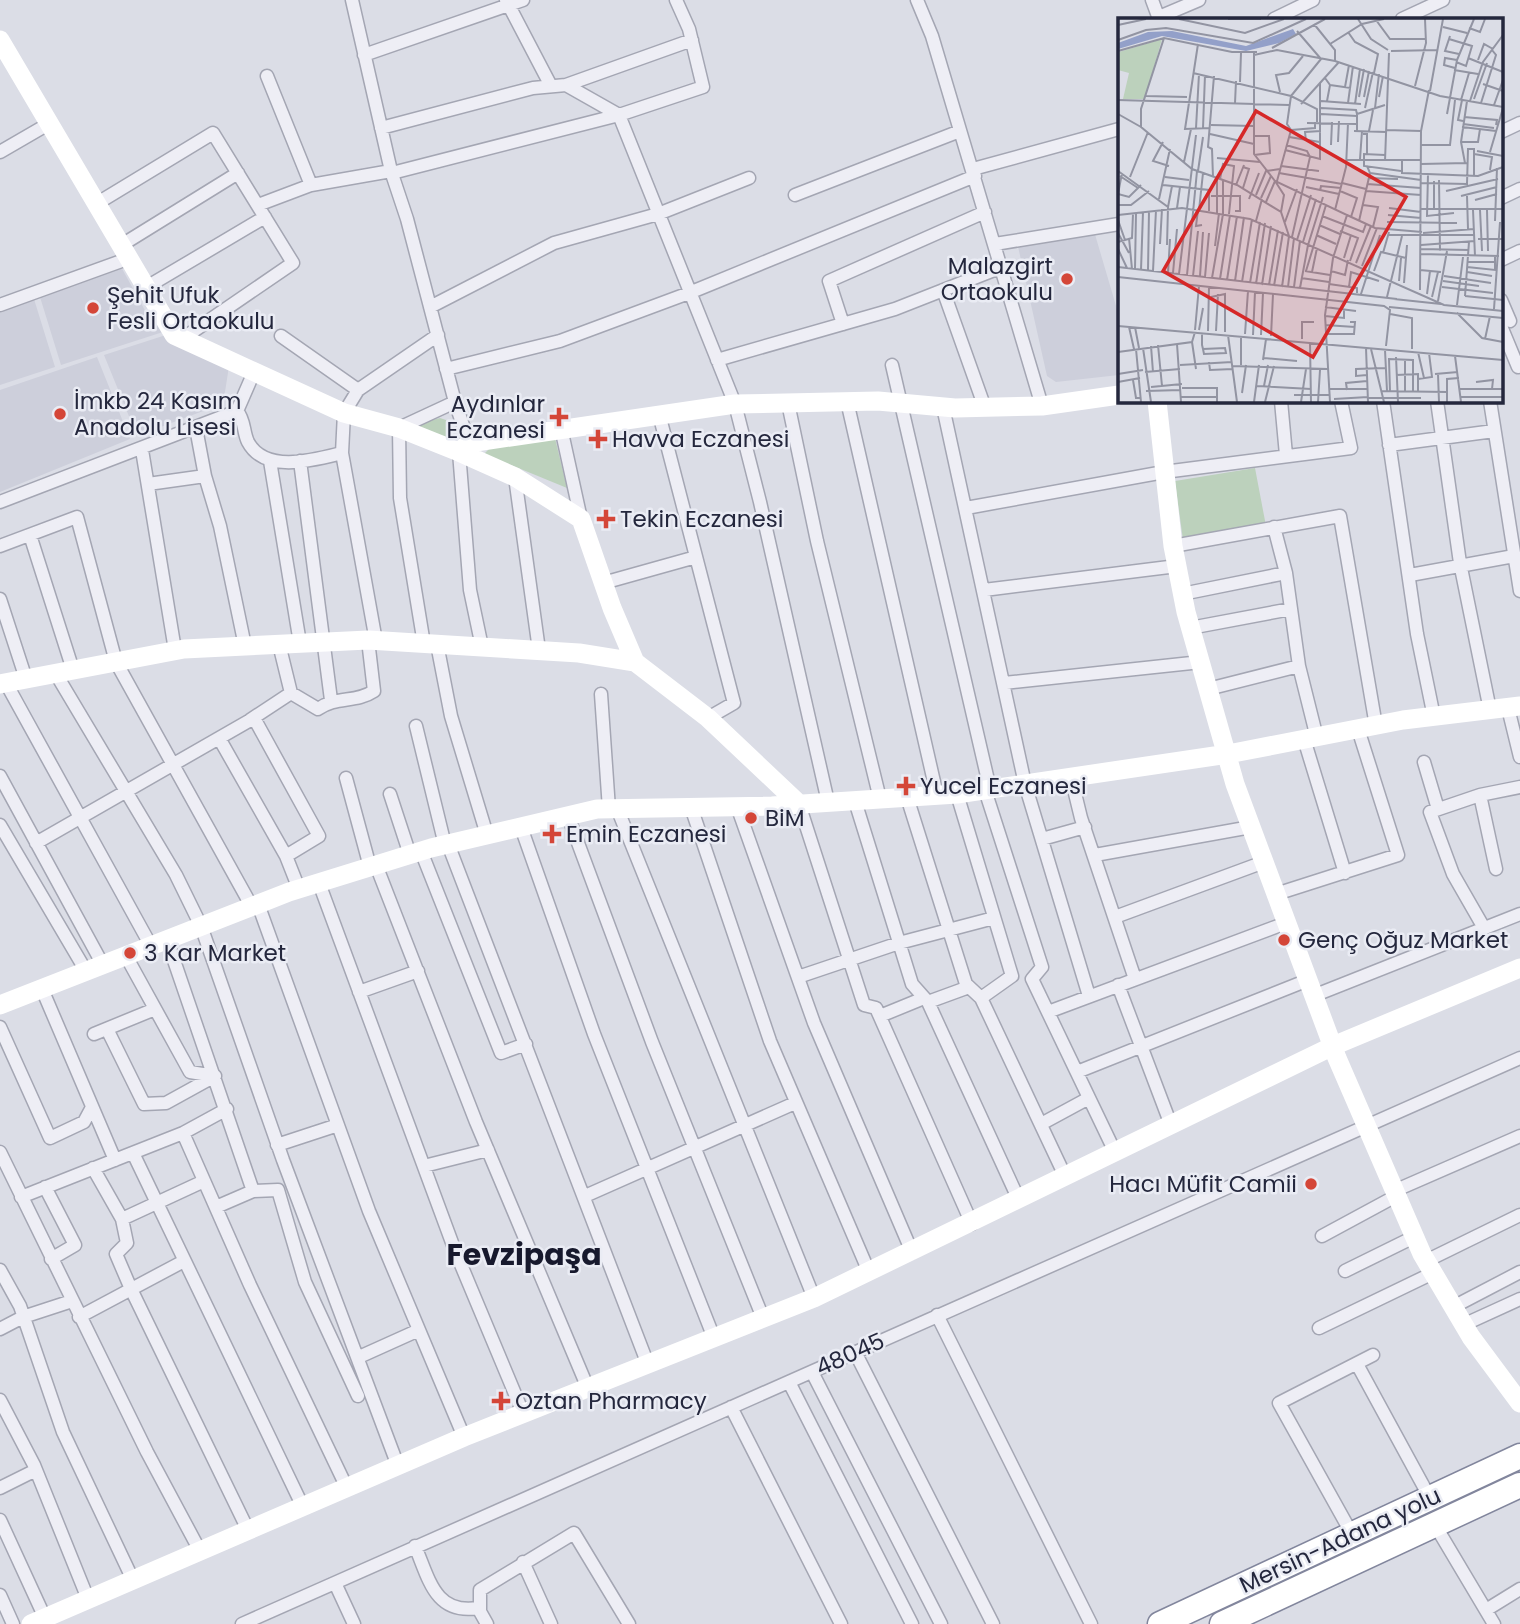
<svg xmlns="http://www.w3.org/2000/svg" width="1520" height="1624" viewBox="0 0 1520 1624" font-family="Poppins,sans-serif">
<style>
.built{fill:#cdcfdb}
.green{fill:#bcd1bc}
.lines{fill:none;stroke-linecap:round;stroke-linejoin:round}
.street-casing{stroke:#a4a6b3;stroke-width:15}
.highway-casing{stroke:#82869d;stroke-width:27}
.street{stroke:#eeeef5;stroke-width:12}
.secondary{stroke:#fff;stroke-width:19}
.highway{stroke:#fff;stroke-width:24}
.poi-dot{fill:#d44638;stroke:#eaecf4;stroke-width:2.5}
.labels{text-anchor:middle;stroke-width:5;stroke-linejoin:round;paint-order:stroke}
.poi-label{font-size:23px;fill:#24273d;stroke:#eaecf4;text-anchor:start}
.street-label{font-size:23px;fill:#24273d;stroke:#eaecf4}
.district-label{font-size:30px;font-weight:bold;fill:#17192d;stroke:#eaecf4}
.inset-road{fill:none;stroke:#9294a2;stroke-width:2}
.view{fill:#d62828;fill-opacity:0.15;stroke:#d62828;stroke-width:3.5}
.inset-edge{fill:none;stroke:#24273d;stroke-width:3.5}
</style>
<rect width="100%" height="100%" fill="#dbdde6"/>
<path class="built" d="M1094,231l25,85v59l-63,7 -9,-6 -30,-134z
M120,265l28,51 18,15 -105,34 -21,-68z
M34,299l21,68 -55,18v-73z
M169,334l60,32 -4,26 -6,13 -82,31 -33,-81z
M97,357l33,82 -130,53v-102z"/>
<path class="green" d="M440,418l9,3 4,9 -7,11 -32,-16z
M554,434l13,54 -83,-34 5,-5z
M1255,468l11,58 -83,14 -8,-59z"/>
<g class="lines">
<defs>
<path id="street" d="M352,0l39,171 16,48 48,183 14,41
M506,0l45,86
M917,0l15,36 110,370
M1152,0l7,19
M1159,17l40,-17
M1274,19l39,-19
M1402,19l41,-19
M364,55l159,-55
M267,76l44,109
M566,85l126,-45
M381,128l152,-40 33,-3 53,30 116,289 25,98 68,300
M1501,132l19,-9
M0,152l50,-29
M973,169l146,-40
M392,173l227,-58 84,-28 -14,-58 -13,-29
M795,195l165,-64
M1501,198l19,-9
M96,204l117,-71 80,130 -111,76
M258,205l53,-20 80,-14
M995,244l124,-20
M120,246l118,-73
M1501,260l19,-9
M145,288l120,-71
M943,290l42,118
M1501,300l9,21
M0,305l127,-46
M430,307l124,-64 104,-29 91,-36
M843,324l-14,-43 156,-69
M1501,326l17,41
M281,336l77,54
M717,360l178,-51 107,-42
M892,365l98,424
M446,369l114,-28 129,-48 286,-117
M847,401l90,394
M1281,401l5,54
M1383,401l34,233 17,83
M1437,401l23,162 30,147
M1490,401l30,190
M788,403l29,138 63,258
M943,407l82,377 64,212
M237,411c8,9 6,21 11,31 17,32 66,18 94,11
M659,414l75,289 -26,15
M196,428l9,48
M561,428l20,91
M1389,445l105,-14
M142,450l33,200
M459,452l11,138 12,57
M270,461l30,182
M300,461l31,239
M515,477l24,173
M148,484l57,-8 15,50 25,120
M0,502l237,-91 17,-39
M966,508l198,-36 187,-24 -10,-47
M1274,527l12,46 13,93 18,72
M30,535l43,135
M0,546l77,-29 39,145 136,245
M1173,546l167,-30 36,210
M1410,575l104,-19
M603,583l93,-26
M984,590l193,-24
M1182,594l104,-21
M0,599l26,80
M1190,628l101,-19
M376,641l-34,-188 2,-40 14,-23 80,-55
M424,644l-24,-146 -1,-70 56,-26
M437,644l14,72 36,119
M56,674l120,201 25,51 82,234 115,306
M6,683l145,263
M1004,683l197,-21
M1208,689l91,-23
M291,693l27,16c18,-13 38,-6 56,-18l-6,-51
M601,694l8,115
M1508,708l12,49
M250,720l41,-27 -12,-49
M416,726l29,119
M219,738l67,118 13,33
M1304,739l41,134
M1424,762l14,47
M0,776l103,189
M1071,777l10,41 54,161
M346,778l24,89
M985,790l57,177 -10,12 83,173
M390,794l20,61
M957,794l55,182 -31,22
M1480,795l16,74
M907,797l59,187 15,14 84,178
M855,801l57,183 16,18 90,196
M799,804l65,201 12,3 96,216
M737,806l77,217 98,229
M691,807l79,234 99,231
M617,808l197,490
M568,816l84,226 111,276
M0,825l86,146
M521,827l73,207 120,304
M1042,839l43,-12
M36,843l218,-125 65,118 -33,20
M448,844l199,518
M421,851l80,202 25,-9
M1095,855l156,-28
M376,865l100,257 111,264
M319,883l135,365 69,165
M1276,894l122,-39 -40,-126
M258,904l111,307 95,226
M1115,917l149,-55
M1484,928l-31,-54 -23,-62 50,-17 40,-8
M167,940l86,251
M126,956l64,116 25,4
M798,977l101,-34 95,-25
M1118,985l53,140
M42,989l73,171
M359,992l59,-21
M1313,996l207,-82
M928,1002l41,-15
M1048,1012l238,-89
M880,1016l44,-18
M0,1027l50,111 34,-16 7,-13
M107,1029l37,75 22,-1 49,-27
M94,1034l61,-25
M1077,1072l231,-92
M1041,1124l48,-26
M183,1133l67,152 97,203
M277,1145l61,-20
M0,1152l147,300 53,99
M133,1153l170,354
M424,1166l64,-16
M93,1168l29,51 5,24 -11,11 15,35 117,241
M45,1187l30,58 -24,14
M1394,1191l126,-55
M585,1196l210,-93
M21,1197l162,-64 44,-24
M216,1207l37,-16 25,-1 27,92 53,114
M122,1219l82,-38
M1322,1236l74,-40
M1426,1261l94,-46
M0,1270l20,36 43,126 70,148
M1345,1271l69,-34
M1453,1307l67,-35
M937,1315l154,309
M79,1317l105,-56
M1463,1325l57,-26
M1319,1328l114,-55
M0,1329l23,-12 49,-16
M855,1352l138,272
M359,1357l60,-27
M1357,1364l73,134
M812,1372l129,252
M789,1382l123,242
M0,1400l34,65 54,134
M731,1407l110,217
M0,1488l36,-18
M0,1520l45,98
M1435,1525l59,99
M1352,1534l-73,-131 94,-48
M415,1546c14,33 20,69 63,62l9,16
M523,1562l28,62
M335,1583l19,41
M0,1595l13,29
M1486,1610l34,-21
M480,1611v-21l94,-57 55,91
M242,1624l1278,-566"/>
<path id="highway" d="M1160,1624l360,-168
M1222,1624l298,-139"/>
</defs>
<use href="#street" class="street-casing"/>
<use href="#highway" class="highway-casing"/>
<use href="#street" class="street"/>
<path class="secondary" d="M0,40l174,295 170,78 55,15 60,24 56,25 66,42 31,89 23,54
M1157,401l16,145 13,66 49,172 102,274 85,196 49,83 49,66
M459,452l10,-9 266,-39 143,-3 77,7 87,-2 77,-11
M0,684l184,-35 184,-9 211,13 56,9 73,56 91,86
M0,1005l289,-113 142,-44 166,-39 175,-3 185,-12 271,-40 175,-34 117,-14
M31,1624l433,-187 350,-139 519,-252 187,-78"/>
<use href="#highway" class="highway"/>
</g>
<g class="poi-dot">
<circle cx="1067" cy="279" r="7"/>
<circle cx="93" cy="308" r="7"/>
<circle cx="60" cy="414" r="7"/>
<path d="M555.5 406.5h7v7h7v7h-7v7h-7v-7h-7v-7h7z"/>
<path d="M594.5 428.5h7v7h7v7h-7v7h-7v-7h-7v-7h7z"/>
<path d="M602.5 508.5h7v7h7v7h-7v7h-7v-7h-7v-7h7z"/>
<path d="M902.5 775.5h7v7h7v7h-7v7h-7v-7h-7v-7h7z"/>
<circle cx="751" cy="818" r="7"/>
<path d="M548.5 823.5h7v7h7v7h-7v7h-7v-7h-7v-7h7z"/>
<circle cx="1284" cy="940" r="7"/>
<circle cx="130" cy="953" r="7"/>
<circle cx="1311" cy="1184" r="7"/>
<path d="M497.5 1390.5h7v7h7v7h-7v7h-7v-7h-7v-7h7z"/>
</g>
<g class="labels">
<g class="poi-label">
<text x="1053" y="274" text-anchor="end">Malazgirt<tspan x="1053" dy="26">Ortaokulu</tspan></text>
<text x="107" y="303">Şehit Ufuk<tspan x="107" dy="26">Fesli Ortaokulu</tspan></text>
<text x="74" y="409">İmkb 24 Kasım<tspan x="74" dy="26">Anadolu Lisesi</tspan></text>
<text x="545" y="412" text-anchor="end">Aydınlar<tspan x="545" dy="26">Eczanesi</tspan></text>
<text x="612" y="447">Havva Eczanesi</text>
<text x="620" y="527">Tekin Eczanesi</text>
<text x="920" y="794">Yucel Eczanesi</text>
<text x="765" y="826">BiM</text>
<text x="566" y="842">Emin Eczanesi</text>
<text x="1298" y="948">Genç Oğuz Market</text>
<text x="144" y="961">3 Kar Market</text>
<text x="1297" y="1192" text-anchor="end">Hacı Müfit Camii</text>
<text x="515" y="1409">Oztan Pharmacy</text>
</g>
<g class="street-label">
<text transform="translate(850 1354) rotate(-24)" y="8">48045</text>
<text transform="translate(1340 1540) rotate(-25)" y="8">Mersin-Adana yolu</text>
</g>
<g class="district-label">
<text x="524" y="1265">Fevzipaşa</text>
</g>
</g>
<g transform="translate(1118 18)">
<rect width="385" height="385" fill="#dbdde6"/>
<path d="M44,21l-17,60h-22l6,-26 -11,-3 1,-18z" fill="#bcd1bc"/>
<path d="M175,11l3,5 -17,9 -33,8 -84,-15 -44,13v-6l30,-11 24,-1 74,15z" fill="#93a0c9"/>
<path class="inset-road" d="M61,1l66,14 39,-14M110,1h33M240,1l13,20 17,11M258,2l14,19h36M196,6l21,26v11M0,7l28,-6M325,9l24,6M351,10l11,4 5,-13M179,13l24,28M230,14l7,10 23,12 -4,19M332,18l-5,15 14,3M46,20l-23,71v18l51,42 45,16 44,27 8,24 -7,51M331,21l23,7 -6,20 -10,-4M0,22l28,-10 20,-2 87,15 53,-24M80,26l-13,85 25,-1M212,26l32,-20 22,-5M154,30l53,-29M0,33l46,-13 68,14h25M273,33l47,-1M136,34v102l21,27 72,34 -14,43 -8,57 5,87M136,37l23,-5 58,11 105,35 63,11M350,40l35,14M360,42l6,-16 9,5M337,50l-11,-3 1,-7 12,2M336,52l24,4M75,55l98,23 26,13v13M207,60l5,7 -3,16M122,64l1,-29M365,66l20,7M212,67l21,3M297,68l11,-43 -1,-24M227,69l4,-22M312,73l13,-72M162,74l-4,-17 13,-2 14,-17M28,78l41,1M241,79l5,-28M246,79l5,-26M261,79l4,-21M356,81l13,-36M0,82l171,5M343,82l8,-27M344,82l-4,20 5,1M203,83l40,3M352,83l13,-39 20,-27M117,85l1,-22M230,85l5,-37M363,85l15,-48 -4,-5M183,86l38,-42M237,86l5,-35M376,87l9,-25M203,90l35,2 1,4M247,90l8,-36M257,90l4,-34M0,96l23,13M203,96l36,2M329,96l10,-54 17,-41M346,99l33,3 -1,5M189,105l50,1M345,106l31,4M93,107l43,1M344,109l34,4M78,110l3,-54M85,110l2,-53M173,112l24,-2v-6M268,112l35,1M236,113l32,1M239,113v-17l28,-9M251,113l4,-21M92,116l44,10M245,116h4v20M136,118h15l1,17 -16,2M171,119l31,5v-59M188,123l-1,-9 16,-1M45,124l-10,19 16,5M220,124l1,-21M343,124h17l2,-13M168,127l21,6 3,6 -18,80M213,127l1,-23M303,127h29l5,-45M167,132l35,9v-17M359,133l26,5M372,134l13,-44M356,136l18,3 -2,13M267,137l-21,-1v12l37,5M99,140l43,4M242,141l2,-28M229,142h74M284,142v13l76,3 25,-9M267,143l4,-108M66,144l7,-33M347,145l-4,-21 6,-41M303,146l46,-1M163,148l38,5M125,149l6,2 -6,19M0,153l50,36 -1,38M80,153l5,-34M4,155l-4,21 11,3 12,-12M161,155l63,11M252,155l51,7M310,156l-1,42 27,-3M2,158l18,12M12,159l18,-45M47,159l24,3M95,159l-1,-28 -4,-2 6,-71M251,160l29,1M102,161l3,-15 11,2 -5,48M321,162l1,71M157,163l9,14 -3,17M159,163l14,-51 -4,-6 4,-28 30,-37M316,163v29M224,165l24,6M303,165l46,1 1,-35h6v27M249,166l54,4M45,167l46,5v21M118,167l8,-20M188,169l33,7M202,173l1,-5 20,2M222,173l17,7 -6,19M248,173l55,4M328,173l52,-12M138,177l10,-24 14,-2M93,178h29v15h-5M343,178l36,-9M349,178l1,33M143,180l10,-22M41,181l11,-50M131,181l10,-26M357,182l22,-6M148,184l9,-21M0,187h13l18,-14M245,187l15,2 -5,20M50,189l4,-21M59,190l3,-21M271,190l32,4M303,191h82M80,192l-2,16 6,-1M81,192l4,-37M217,192l11,-43 2,-44M355,192l2,46M362,192l2,41M369,192l1,41M99,195v-35M0,197l64,-7 68,11 194,86 59,6M229,197l28,13 47,4M270,197l33,3M204,198l41,16 3,-8M0,202l7,20M138,203l6,-22M241,203l11,-48 -3,-7M377,203l2,-53M167,204l12,-33M269,204l70,1M201,207l21,9M222,213l18,7 -8,23M0,215l11,20M305,215l51,-4M198,217l20,9M271,217h85M11,220l3,31M360,221h25M179,222l14,-45M0,224l14,-4 1,-24M185,224l13,-43M42,226l2,-35M190,227l15,-48M303,227l54,-4M97,228l4,-33M0,231l9,19M303,231l48,1M265,235l6,-21M303,236l78,2M226,240l7,-23M349,244h28M238,245l15,-37M244,248l15,-38M0,249l279,32M349,249l28,3v-14M17,251l1,-56M23,252l2,-58M30,252l1,-59M302,252l21,2M35,253l3,-61M187,253l25,4M188,253l20,-66M213,253l14,4 3,-15M256,253l7,-19 25,6M194,254l5,-24M349,254l25,4M50,255l2,-34M55,255l4,-44M61,256l17,-139M69,257l10,-104M75,258l5,-45M82,258l3,-44M326,258l47,7M0,259l266,29 6,4 -4,36M87,259l4,-44M94,260l11,-64v-34M183,260l28,4M102,261l10,-64M109,262l10,-64M117,263l9,-64M281,263l2,-23M325,263l36,5M124,264l10,-63M132,265l10,-61M286,265l3,-38M138,266l9,-61M211,266l28,4v5M144,267l9,-59M151,267l9,-55M156,268l9,-54M170,269l6,-49M176,269l6,-46M231,269l2,-15 28,9M324,269l51,6M182,270l8,-43M302,272l1,-159 8,-41M243,276l19,-59M309,276l3,-23M347,278l4,-54M347,278l38,4M93,279l14,-3v38M269,279l15,-61M314,279l6,-25M276,281l47,5M320,283l9,-50M339,287l6,-48M207,289l31,4M271,289l114,11M376,291l6,-87M339,295l25,25 21,4M272,296l22,4v31M207,298l19,2v-8M207,307l30,2M0,308l385,34M11,309l5,22M17,309l4,21M77,312l4,-44M81,312l4,-22M90,313l1,-44M98,313l2,-37M84,315v12l1,4 1,5 22,-1 -1,-5 -22,1M127,316l3,-43M207,316h29l1,-12h-5M110,317l9,67M135,317l2,-43M143,317l2,-42M153,318l2,-42M184,321v-17h12M367,321l5,-23M74,324l4,27M192,325l1,59M59,326l4,58M40,327l4,41M33,328l2,26M25,330l8,54M248,330l2,54M18,331l5,53M253,331l13,53M267,332l2,41M0,334l74,-10 3,-10M300,334l6,26M337,338l6,46M278,339l2,45M146,340l33,3M287,341v32M145,342l3,-21M91,344l1,8 23,-1M62,347l52,-3M123,347v-28M114,348l96,3M27,354l35,-3M0,356l25,-4M317,356l23,-2M320,356l1,28M249,357l-11,1v-7l29,-1M278,357l22,-1v17M300,361l14,-2 -3,-24M15,362l3,18h4M0,364l22,-4M358,364l17,-2 -1,9M139,368l54,3M146,368l4,-21M33,369l31,-3M64,370h35v14M211,371h39M342,371h43M229,372l-1,-7 21,-2M28,373l35,-1M263,373l66,1M272,373l-1,-32 24,1v31M124,375l4,-28M176,377h35M63,379h36M343,379h41M250,380h53M216,381l34,-2M136,384l5,-37M147,384l9,-36M183,384l5,-33M200,384l2,-32M329,384v-23l12,-1"/>
<path class="view" d="M138,93l150,86 -93,160 -150,-86z"/>
<rect width="385" height="385" class="inset-edge"/>
</g>
</svg>
